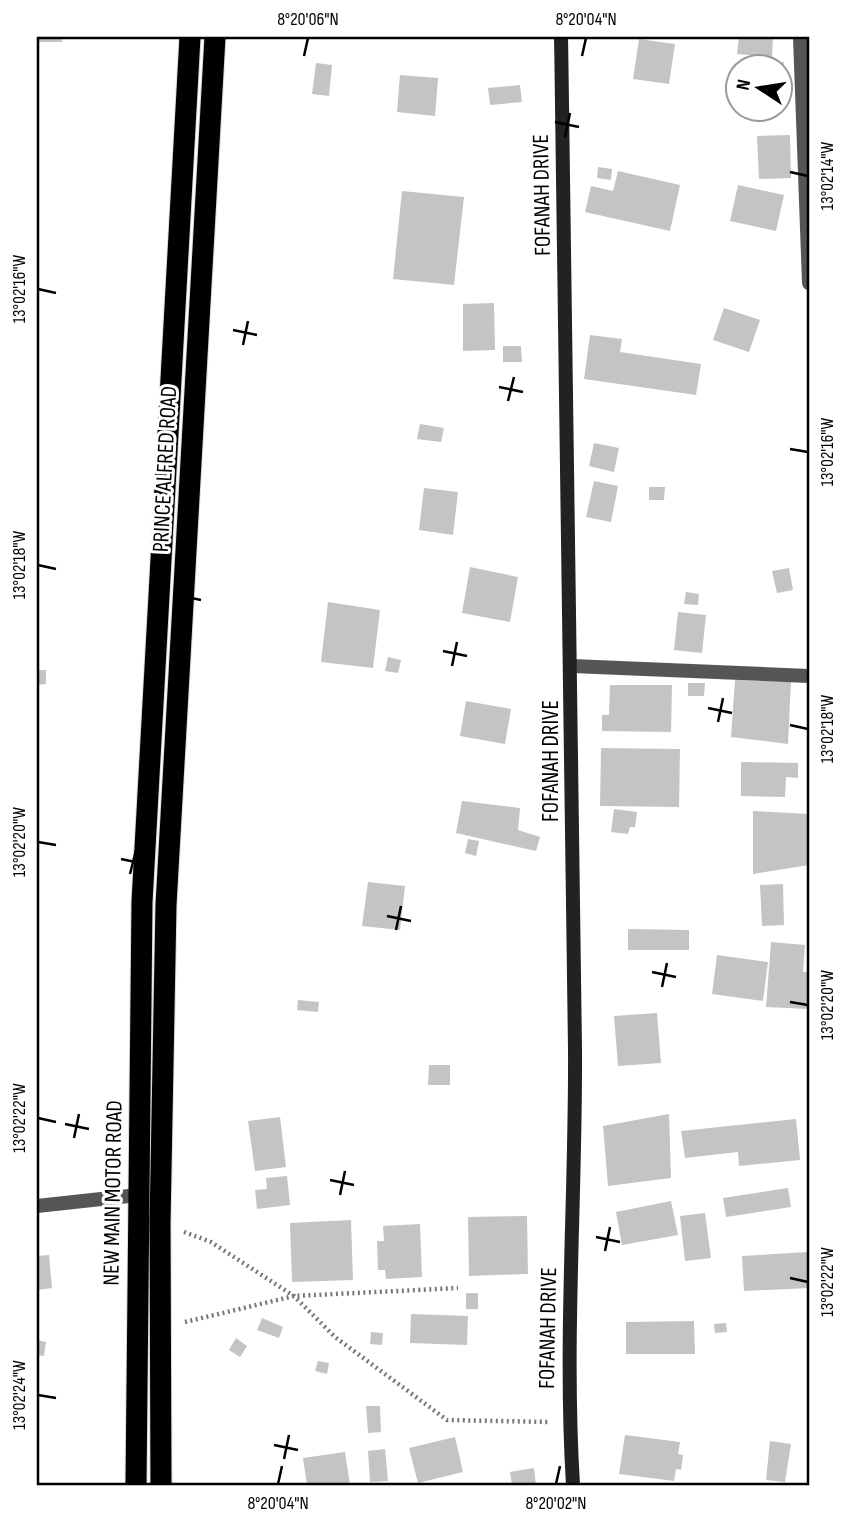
<svg xmlns="http://www.w3.org/2000/svg" width="846" height="1522" viewBox="0 0 846 1522" font-family="'Sofia Sans Condensed',sans-serif">
<style>
.building{fill:#c4c4c4}
.lines{fill:none;stroke-linecap:round;stroke-linejoin:round}
.highway-casing{stroke:#dbdbdb;stroke-width:23}
.path{stroke:#777;stroke-width:4.5;stroke-dasharray:2 3.5;stroke-linecap:butt}
.street{stroke:#555;stroke-width:14}
.secondary{stroke:#222;stroke-width:14}
.highway{stroke:#000;stroke-width:21}
.ticks{fill:none;stroke:#000;stroke-width:2.5}
.labels{text-anchor:middle;stroke-width:6;stroke-linejoin:round;paint-order:stroke}
.street-label{font-size:23px;fill:#000;stroke:#fff}
.neatline{fill:none;stroke:#000;stroke-width:2.5}
.ticks-label{font-size:18px;text-anchor:middle;fill:#000}
</style>
<rect width="100%" height="100%" fill="#fff"/>
<path class="building" d="M37,37h25v5h-25z
M739,37h34l-1,20 -35,-3z
M639,39l36,5 -6,40 -36,-5z
M764,62h20l-1,14h-3v-10h-16z
M316,63l16,2 -3,31 -17,-2z
M400,75l38,3 -3,38 -38,-4z
M520,85l2,17 -32,3 -2,-17z
M790,135l1,43 -32,1 -2,-43z
M598,167l14,2 -1,11 -14,-2z
M618,171l62,14 -10,46 -85,-19 6,-26 22,5z
M738,185l46,10 -8,36 -46,-10z
M402,191l62,6 -10,88 -61,-6z
M494,303l1,47 -32,1v-47z
M724,308l36,12 -11,32 -36,-12z
M590,335l32,4 -2,13 81,12 -5,31 -112,-16z
M503,346h18l1,16h-19z
M420,424l24,4 -3,14 -24,-3z
M594,443l25,5 -5,24 -25,-6z
M594,481l24,5 -7,36 -25,-5z
M649,487h16l-1,13h-15z
M424,488l34,4 -5,43 -34,-5z
M470,567l48,10 -8,45 -48,-9z
M789,568l4,22 -16,3 -5,-22z
M686,592l13,2 -1,11 -14,-1z
M328,602l52,8 -7,58 -52,-6z
M678,612l28,3 -4,38 -28,-3z
M388,657l13,3 -3,13 -13,-2z
M37,670h9v14l-9,1z
M735,680l56,2 -3,62 -57,-7z
M688,683h17l-1,13h-16z
M610,685h62l-1,47 -69,-1v-16h7z
M466,701l45,8 -6,35 -45,-8z
M601,748l79,1 -1,58 -79,-1z
M741,762l57,1v15l-12,-1 -1,20 -44,-1z
M462,801l58,7 -2,22 22,7 -4,14 -80,-18z
M614,809l23,3 -2,15h-5l-2,7 -17,-2z
M753,811l56,3v51l-56,9z
M468,839l11,2 -3,15 -11,-3z
M368,882l37,4 -5,44 -38,-4z
M783,884l1,41 -22,1 -2,-41z
M628,929l61,1v20h-61z
M771,942l34,3 -2,27h6l-1,37 -42,-2z
M717,955l51,7 -5,39 -51,-7z
M298,1000l21,2 -1,10 -21,-2z
M657,1013l4,50 -43,3 -4,-50z
M429,1065h21v20h-22z
M669,1114l2,64 -63,8 -5,-60z
M280,1117l6,50 -31,4 -7,-50z
M796,1119l4,41 -61,6 -1,-14 -53,6 -4,-27z
M287,1176l3,29 -33,4 -2,-19 12,-1 -1,-11z
M788,1188l3,19 -65,10 -3,-19z
M671,1201l7,34 -56,10 -6,-33z
M705,1213l6,45 -26,3 -5,-45z
M527,1216l1,58 -59,2 -1,-59z
M351,1220l2,60 -61,2 -2,-59z
M420,1224l2,53 -36,2 -1,-9h-7l-1,-29h7l-1,-15z
M808,1252l1,36 -65,3 -2,-35z
M49,1255l3,33 -15,2v-34z
M466,1293h12v16h-12z
M411,1314l57,2 -1,29 -57,-2z
M262,1318l21,9 -4,11 -22,-8z
M694,1321l1,33h-69v-32z
M726,1323l1,9 -12,1 -1,-9z
M371,1332l12,1 -1,12 -12,-1z
M236,1338l11,8 -7,11 -11,-7z
M37,1340l9,2 -2,14 -7,-1z
M318,1361l11,2 -2,11 -12,-3z
M366,1406h14l1,26 -13,1z
M625,1435l55,7 -2,12 5,1 -2,15 -5,-1 -2,12 -55,-7z
M455,1437l8,35 -45,11 -9,-35z
M770,1441l21,3 -6,38 -19,-2z
M385,1449l3,32 -18,1 -2,-31z
M345,1452l5,33h-43l-4,-27z
M534,1468l2,17h-24l-2,-13z"/>
<g class="lines">
<defs>
<path id="highway" d="M136,1485l6,-583 48,-865
M161,1485l-1,-262 6,-318 49,-868"/>
</defs>
<use href="#highway" class="highway-casing"/>
<path class="path" d="M184,1232l27,10 83,54 41,41 112,83 103,2
M185,1322l109,-26 164,-8"/>
<path class="street" d="M800,37l9,246
M572,666l237,10
M37,1206l101,-11"/>
<path class="secondary" d="M561,37c6,337 11,674 14,1012 1,145 -11,291 -2,436"/>
<use href="#highway" class="highway"/>
</g>
<path class="ticks" d="M304,56l4,-18M582,56l4,-18M555,122l24,5M565,137l5,-24M790,172l18,4M38,289l18,4M233,330l24,5M243,345l5,-24M499,387l24,5M508,401l6,-24M790,449l18,3M38,565l18,4M177,595l24,5M187,609l5,-24M443,651l24,5M452,666l5,-24M708,708l24,5M718,722l5,-24M790,725l18,4M38,842l18,3M121,859l24,5M130,874l6,-24M387,916l24,5M396,930l5,-24M652,972l24,5M662,987l5,-24M790,1002l18,3M38,1118l18,4M65,1124l24,5M74,1138l5,-24M330,1180l24,5M340,1195l5,-24M596,1237l24,5M605,1251l5,-24M790,1278l18,4M38,1395l18,3M274,1445l24,5M284,1459l5,-24M278,1484l4,-18M556,1484l4,-18"/>
<g class="labels">
<g class="street-label">
<text transform="translate(541 195) rotate(-91)" y="8">FOFANAH DRIVE</text>
<text transform="translate(164 469) rotate(-87)" y="8">PRINCE ALFRED ROAD</text>
<text transform="translate(550 761) rotate(-90)" y="8">FOFANAH DRIVE</text>
<text transform="translate(112 1193) rotate(-89)" y="8">NEW MAIN MOTOR ROAD</text>
<text transform="translate(547 1328) rotate(-89)" y="8">FOFANAH DRIVE</text>
</g>
</g>
<rect width="846" height="1522" fill="none" stroke="#ffffff" stroke-width="77"/>
<g transform="translate(759 88) rotate(282)"><circle r="33" fill="#ffffff" stroke="#999999" stroke-width="2"/>
<path d="M0-5L12 26L0 18L-12 26Z" fill="#000000"/>
<text y="-10" font-size="19" font-weight="bold" text-anchor="middle" fill="#000000">N</text>
</g>
<rect x="38" y="38" width="770" height="1446" class="neatline"/>
<g class="ticks-label">
<text x="308" y="25">8°20'06"N</text>
<text x="586" y="25">8°20'04"N</text>
<text transform="translate(827 176) rotate(-90)" y="6">13°02'14"W</text>
<text transform="translate(19 289) rotate(-90)" y="6">13°02'16"W</text>
<text transform="translate(827 452) rotate(-90)" y="6">13°02'16"W</text>
<text transform="translate(19 565) rotate(-90)" y="6">13°02'18"W</text>
<text transform="translate(827 729) rotate(-90)" y="6">13°02'18"W</text>
<text transform="translate(19 842) rotate(-90)" y="6">13°02'20"W</text>
<text transform="translate(827 1005) rotate(-90)" y="6">13°02'20"W</text>
<text transform="translate(19 1118) rotate(-90)" y="6">13°02'22"W</text>
<text transform="translate(827 1282) rotate(-90)" y="6">13°02'22"W</text>
<text transform="translate(19 1395) rotate(-90)" y="6">13°02'24"W</text>
<text x="278" y="1509">8°20'04"N</text>
<text x="556" y="1509">8°20'02"N</text>
</g>
</svg>
